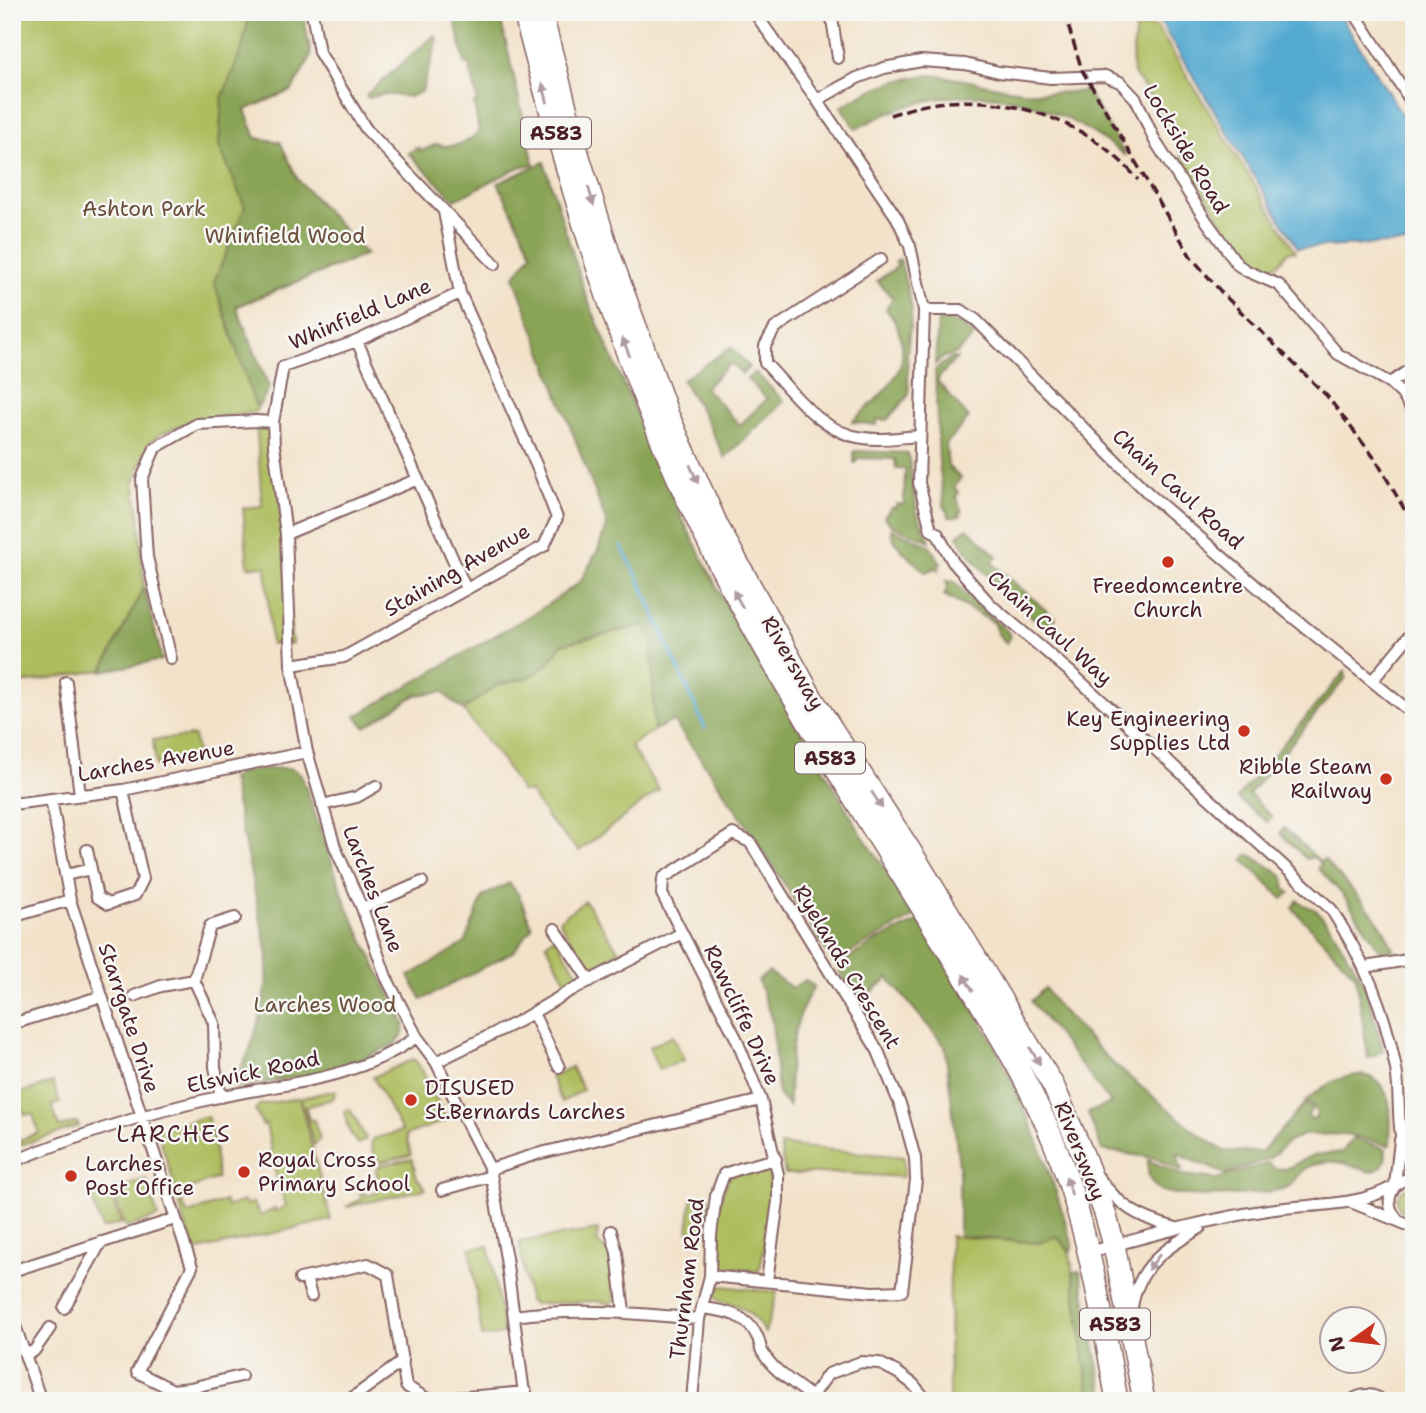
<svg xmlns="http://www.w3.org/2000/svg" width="1426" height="1413" viewBox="0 0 1426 1413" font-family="'Shantell Sans',sans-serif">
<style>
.green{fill:#aebd5f;stroke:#7c6e45;stroke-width:2}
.forest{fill:#8aa456;stroke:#6a6240;stroke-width:2}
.water{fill:#55aad1;stroke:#50647e;stroke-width:2}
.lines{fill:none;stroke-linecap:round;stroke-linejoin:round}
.stream{stroke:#55aad1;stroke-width:3.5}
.street-casing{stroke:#856363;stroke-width:14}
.highway-casing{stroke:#856363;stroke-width:24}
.street{stroke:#fff;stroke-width:10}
.highway{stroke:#fff;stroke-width:21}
.rail{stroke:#4a1f2b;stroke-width:3.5;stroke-dasharray:10 5;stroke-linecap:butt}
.oneway{fill:#ae9aa0}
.poi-dot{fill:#c8321e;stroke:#f6f6f2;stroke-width:2.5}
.labels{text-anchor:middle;stroke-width:5;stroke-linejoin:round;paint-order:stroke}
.shield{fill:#f6f6f2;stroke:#7e6067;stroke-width:2}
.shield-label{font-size:19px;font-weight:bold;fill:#4a1f2b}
.street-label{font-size:21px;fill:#4a1f2b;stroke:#f6f6f2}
.park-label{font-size:21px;fill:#684e3b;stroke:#f6f6f2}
.poi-label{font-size:21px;fill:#4a1f2b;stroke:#f6f6f2;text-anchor:start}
.neighbourhood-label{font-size:23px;letter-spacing:2px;fill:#4a1f2b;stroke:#f6f6f2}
</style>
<rect width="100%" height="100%" fill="#f6f6f2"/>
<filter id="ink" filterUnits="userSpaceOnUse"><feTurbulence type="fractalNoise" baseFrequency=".0143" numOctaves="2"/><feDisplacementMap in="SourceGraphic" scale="14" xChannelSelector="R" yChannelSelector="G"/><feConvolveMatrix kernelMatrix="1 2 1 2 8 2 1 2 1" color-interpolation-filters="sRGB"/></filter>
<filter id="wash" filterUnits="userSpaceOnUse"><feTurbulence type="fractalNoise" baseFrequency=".00686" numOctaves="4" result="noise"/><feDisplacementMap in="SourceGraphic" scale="28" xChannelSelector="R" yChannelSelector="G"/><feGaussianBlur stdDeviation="1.57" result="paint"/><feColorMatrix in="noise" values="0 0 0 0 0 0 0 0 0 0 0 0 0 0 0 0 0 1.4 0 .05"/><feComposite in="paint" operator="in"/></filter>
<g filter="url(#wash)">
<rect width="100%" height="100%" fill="#f3e2ca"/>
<path class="green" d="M12,12h291l8,44 -19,34 -47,20 11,28 24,4 18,38 68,74 -130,53 33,80 -14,25 -65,9 -31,14 -10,8 -15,39 5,31 5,74 18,73 -150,25z
M1136,25l21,2 139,225h-8l-10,12 -7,3 -16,-5 -14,-10 -53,-85 -38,-71 -16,-22 -2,-13z
M256,421l17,1 19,222h-21l-5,-78 -18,1 -5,-59 19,-2z
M645,625l7,14 2,91 -24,16 29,44 -80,61 -29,-30 -20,-29h-8l-19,-30 -40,-52 34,-25 33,-8 17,-12 15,-21z
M194,736l4,22 -42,8 -3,-26z
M585,901l34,50 -30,20 -30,-51z
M555,936l23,38v5l-10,6 -22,-41z
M673,1036l11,24 -25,10 -10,-23z
M414,1059l8,11 25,50 -41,15 5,20 -31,7c-8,-7 -9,-14 -8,-23l30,-8 -29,-54z
M571,1067l12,23 -21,12 -11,-25z
M53,1082l7,21 -8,2 7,22 18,-5 2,4 -58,19 -1,-5 19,-7 -6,-19 -8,1 -7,-21z
M336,1090l-3,9 -27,8 3,13h5l6,19 -6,6 -13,-47z
M299,1098l32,122 -137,31 -15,-47 3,-2 6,12 37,-13 2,6 16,-6 5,4 4,-3 9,14 14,-8v4l11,-7 -9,-24 -11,-57 -3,2 -8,-16 4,-5z
M350,1109l16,30 -8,5c-8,-8 -12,-21 -14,-33z
M207,1116l7,28 3,34 -40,15 -19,-60 3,-4z
M780,1145l124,12v20l-67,-4 -52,1z
M412,1159l5,19 9,11 -80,18 16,-8 -2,-6 4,-2 2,5 11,-3 -1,-7 3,-2 -3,-14 5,-5z
M761,1167l9,5v50l-10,46 -2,4 -42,-7c-1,-32 -1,-61 14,-89z
M146,1179l12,38 -33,11 -12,-38z
M1414,1186v30l-8,-1 -7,-6 -2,-11 6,-9z
M111,1192l10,31 -19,6 -10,-30z
M692,1197l17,1 -3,35 -18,-2z
M598,1230l-1,12 14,13 4,45 -6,4 -12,-3 -64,3 -4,-3 -10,-59z
M950,1236l88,7 19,-7 13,16 20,149h-141z
M489,1246l15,88 -22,3 -12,-89z
M721,1286l56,6 -12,41c-12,-19 -22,-29 -44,-31l-6,-5 2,-7z"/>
<path class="forest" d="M250,12h53l8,44 -19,34 -47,20 11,28 24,4 18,38 68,74 -130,52 33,81 -8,16 -6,2 -41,-123 31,-75 -26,-62 3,-47 20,-50z
M458,12h41l35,152 -15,3 -64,33 -47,-47 11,-6 2,4 16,-7c14,6 32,-2 42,-12l-5,-29 4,-1 -9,-39 -4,1 -11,-48z
M435,35l2,7 -15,49 -12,6 -26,-3 -16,4 -2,-3z
M930,75c29,2 57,11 86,15 23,4 48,3 71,1l39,65c-87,-67 -173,-82 -270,-27l-15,-22c29,-19 54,-28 89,-32z
M544,162l42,134 89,208 59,117 21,36 44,70 63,108 55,80 -84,47c-50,-82 -102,-164 -160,-241l-19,9 -2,-91 -7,-14 -83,19 -15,21 -17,12 -33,8 -34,25 -21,-18 -26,3 -51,32 -9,-11 185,-107 39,-27 18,-32 9,-26 -93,-247 18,-24 -34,-70z
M900,259l12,49 -5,46 2,41 -22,25h-10v5l-25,-3c14,-14 33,-28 43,-45 14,-20 6,-51 -9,-68l7,-11 -16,-17 21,-15 -3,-5z
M949,320l15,6 10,10 -17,17 -13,4 -9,7 3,-43z
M731,347l18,20 -7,7 -12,-11 -25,25 35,37 27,-26 -20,-20 8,-7 29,29 -59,57 -23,-46 -20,-32z
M951,358h6l-18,19 -1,5 31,36 -23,26 2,22 13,12 -7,9 5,6 -3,3 6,16 -3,2 2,2 -12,1 -5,-12 -5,-42 -4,-93z
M854,451l54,2 9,60 13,28 -38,-15 -8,-9 7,-9 5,-1v-3h8l1,-35h-9l-1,-10 -38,-1 -1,5h-2z
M967,528l30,28 -5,7 63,55 -6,6 11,10 -7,1c-33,-29 -73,-60 -95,-99z
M891,529l38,16 12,18 -3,6 2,2 -5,-3 -10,4c-12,-12 -33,-26 -34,-43z
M945,580l3,2 6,-1 14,16 40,35 3,5 -5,6 -9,-10 -4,-11 -49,-27 4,-10z
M144,587l18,73 -60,11z
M1345,671l1,7 -97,116 23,23 -5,5 -30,-24z
M291,768l10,6 47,135 57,116 -3,11 -7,8 -45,20 -34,10 -81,14 -2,-5 16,-31 10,-32 7,-33 2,-32 -37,-176c14,-12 42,-10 60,-11z
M1284,828l37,34 3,-3 5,6c23,26 53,52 64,85l-11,3 -39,-58 -25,-27 3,-4 -7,-7 -8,2 -26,-26z
M1247,855h4l32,21 2,5 -1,7 6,5 -7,6 -40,-39z
M509,883l10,12 13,32 -18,24 -92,49 -13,-24 56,-33 18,-47z
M1298,900l6,5 12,5 14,16 29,48 11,26 12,46 1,5 -15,7 -12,-82 -64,-68z
M919,921c29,46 59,91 83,139 30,60 52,122 71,186l-3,6 -13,-16 -19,7 -79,-7v-70l-14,-120 -57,-68 -29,26 -23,-38 42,-26z
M769,972l23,16 13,-8 9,6c-24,40 -25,75 -25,121l-11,-13 -6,-73 -14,-41z
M1045,988l11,16 53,56 83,69 32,22 38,1 43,-49 7,6 -5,6 6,5 5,-6 -3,-3 1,-2 -10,-8c22,-22 71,-46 83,1 3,13 1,30 1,44l-43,-12 -44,1 -15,7 -18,16 -45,16 -48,-20 5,17 -28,-13 -52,-8 -14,-37 23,-10 -80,-102z
M1353,1138l33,11c0,12 -2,20 -16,23 -14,-5 -30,-12 -46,-10 -27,4 -25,21 -39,26 -19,8 -111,12 -127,1 -10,-8 -11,-18 -10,-29l34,15 34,4 52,-16c17,15 29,-3 46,-8 9,-2 19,-1 28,-3z
M1080,1271l25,130h-15l-17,-129z"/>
<path class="water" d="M1154,12h184l76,122v117l-6,-8 -110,5z"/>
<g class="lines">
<path class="stream" d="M621,546l17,31 67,151"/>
</g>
</g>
<g filter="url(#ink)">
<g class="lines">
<defs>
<path id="street" d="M312,12l7,40 47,77 129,135
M754,12l63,88 80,118 13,28 14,64 -5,173 12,47 6,3 16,29 38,43 78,66 262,238c34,53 53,98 65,160 6,33 -3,71 18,100
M831,12l7,46
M1354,12l60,94
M817,100l40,-22 27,-10 37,-7 44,3 34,8 52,6 54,-2 15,6 16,17 19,42 50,78 33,46 9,6 32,14 59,69 52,29 11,10 13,20
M444,212l16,81 -103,48 -74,26 -10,55 1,24 12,88 5,131 16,87 28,95 27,61 24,69 31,60 19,25 54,107 16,89 19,143
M881,259l-106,69 -10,18v17c29,30 55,70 99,75 17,3 37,-1 55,-2
M924,310h37l15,10 173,174 135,116 124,100
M357,341l109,248
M1390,383l24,-16
M286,534l132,-55
M171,659l-24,-102 -5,-78 13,-31 42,-24 59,-3 17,1
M291,665l53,-8 200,-111 13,-28 -19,-49 -78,-176
M1372,681l42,-51
M66,682l14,113
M51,799l19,101 122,367 -55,105 36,18 17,-2 51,-12
M12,804l111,-14 184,-38
M322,805l35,-8 19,-11
M87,850l10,47 11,7 27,-9 8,-16 -20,-89
M66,875l25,-6
M362,908l60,-26
M12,917l58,-17
M555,929l35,52
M1365,967l49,-8
M194,980l20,43 1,44 6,30
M134,996l27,-10 33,-6 16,-54 25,-8
M533,1013l26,54
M12,1024l90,-28
M436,1062l83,-41 49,-29 114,-59
M12,1162c64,-26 131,-48 198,-63 75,-17 140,-16 207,-62
M490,1169l47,-15 224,-54
M1098,1177c23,31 41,41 78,51
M1395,1185l5,-45
M442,1190l49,-14
M1351,1202l57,23h6
M1397,1219c-15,-17 -6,-40 17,-41
M611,1231l6,22 7,59
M1089,1252c57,-15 115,-32 173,-41 43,-8 93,-2 132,-25
M12,1271l163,-52
M710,1276l163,16 29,-1 14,-111 -1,-22 -14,-51 -23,-56 -128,-209 -17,-8 -70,44 -1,16 74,144 25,62 17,74v27l-11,80
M306,1278l5,18
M300,1279l68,-15 20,11 18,111 23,14 97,-8
M1132,1307c7,-43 34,-58 68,-79
M64,1308l37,-66
M703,1308c23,3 44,6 55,30 2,5 2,11 5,15 12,20 32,30 49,44l16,-23 33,-12 18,1 19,10 15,11 14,17
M514,1316c63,-8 123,-3 185,3
M12,1317l29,84
M25,1354l9,-3 16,-23
M348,1401l55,-40
M692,1401l7,-82 11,-43 1,-41 5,-39 8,-22 21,-7 31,-8
M1351,1401c10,-8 22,-8 32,0"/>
<path id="highway" d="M524,12c49,190 106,380 196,554 66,127 144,247 218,368 45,74 94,147 124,229 28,77 41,157 55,238
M541,12l38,145 29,93 60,165 50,112 94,171 108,168 133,219 31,72 21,56 9,32 30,156"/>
</defs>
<use href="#street" class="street-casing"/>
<use href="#highway" class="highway-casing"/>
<use href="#street" class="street"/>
<use href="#highway" class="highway"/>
<path class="rail" d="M1064,12l18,58 109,187 32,37 104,102 49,64 38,66
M890,115c13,-4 27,-9 41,-11 74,-12 160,17 207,76"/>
</g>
<defs><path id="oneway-solid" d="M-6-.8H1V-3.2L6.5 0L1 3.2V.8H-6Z" transform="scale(1.75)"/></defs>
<g class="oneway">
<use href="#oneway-solid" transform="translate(545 93) rotate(-105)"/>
<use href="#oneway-solid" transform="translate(591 196) rotate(73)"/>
<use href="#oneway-solid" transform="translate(626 347) rotate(-111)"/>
<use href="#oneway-solid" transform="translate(694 474) rotate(66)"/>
<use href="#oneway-solid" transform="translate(738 599) rotate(-119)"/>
<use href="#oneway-solid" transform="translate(877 800) rotate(57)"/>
<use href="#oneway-solid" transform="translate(968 983) rotate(-121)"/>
<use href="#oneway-solid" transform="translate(1035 1056) rotate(59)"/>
<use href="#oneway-solid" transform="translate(1069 1186) rotate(-107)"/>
<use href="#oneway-solid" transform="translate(1154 1262) rotate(128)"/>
</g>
</g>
<g class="poi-dot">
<circle cx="1168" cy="562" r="7"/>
<circle cx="1244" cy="731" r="7"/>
<circle cx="1386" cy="779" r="7"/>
<circle cx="411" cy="1100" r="7"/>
<circle cx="244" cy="1172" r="7"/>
<circle cx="71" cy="1176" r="7"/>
</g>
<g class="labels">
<g class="shield">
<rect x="521" y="117.5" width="70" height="31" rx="5"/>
<rect x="795" y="742.5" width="70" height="31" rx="5"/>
<rect x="1080" y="1308.5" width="70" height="31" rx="5"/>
</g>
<g class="shield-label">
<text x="556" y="140">A583</text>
<text x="830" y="765">A583</text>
<text x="1115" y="1331">A583</text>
</g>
<g class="street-label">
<text transform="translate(1186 149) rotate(59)" y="7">Lockside Road</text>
<text transform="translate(360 314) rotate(-23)" y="7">Whinfield Lane</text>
<text transform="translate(1178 489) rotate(42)" y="7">Chain Caul Road</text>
<text transform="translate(457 570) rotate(-30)" y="7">Staining Avenue</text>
<text transform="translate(1050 628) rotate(42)" y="7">Chain Caul Way</text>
<text transform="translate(793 663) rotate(60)" y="7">Riversway</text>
<text transform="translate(156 761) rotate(-10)" y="7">Larches Avenue</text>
<text transform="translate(373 889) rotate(69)" y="7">Larches Lane</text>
<text transform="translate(847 967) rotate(59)" y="7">Ryelands Crescent</text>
<text transform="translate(742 1015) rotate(65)" y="7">Rawcliffe Drive</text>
<text transform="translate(129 1018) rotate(72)" y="7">Starrgate Drive</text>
<text transform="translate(253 1072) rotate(-12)" y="7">Elswick Road</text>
<text transform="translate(1080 1151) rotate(68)" y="7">Riversway</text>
<text transform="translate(687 1279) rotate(-83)" y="7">Thurnham Road</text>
</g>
<g class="park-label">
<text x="144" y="216">Ashton Park</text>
<text x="285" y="243">Whinfield Wood</text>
<text x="325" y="1012">Larches Wood</text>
</g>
<g class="poi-label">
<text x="1168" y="593" text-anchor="middle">Freedomcentre<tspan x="1168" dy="24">Church</tspan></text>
<text x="1230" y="726" text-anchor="end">Key Engineering<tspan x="1230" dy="24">Supplies Ltd</tspan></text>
<text x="1372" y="774" text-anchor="end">Ribble Steam<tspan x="1372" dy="24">Railway</tspan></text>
<text x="425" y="1095">DISUSED<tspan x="425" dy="24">St.Bernards Larches</tspan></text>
<text x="258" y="1167">Royal Cross<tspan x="258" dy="24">Primary School</tspan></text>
<text x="85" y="1171">Larches<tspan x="85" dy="24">Post Office</tspan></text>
</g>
<g class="neighbourhood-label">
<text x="174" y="1142">LARCHES</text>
</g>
</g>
<rect width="1426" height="1413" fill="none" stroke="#f6f6f2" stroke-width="42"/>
<g transform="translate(1353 1340) rotate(256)"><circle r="33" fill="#f6f6f2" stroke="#b1a0a2" stroke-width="2"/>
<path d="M0-5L12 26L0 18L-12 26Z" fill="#c8321e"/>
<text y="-10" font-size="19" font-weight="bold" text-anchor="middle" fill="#4a1f2b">N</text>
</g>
</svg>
